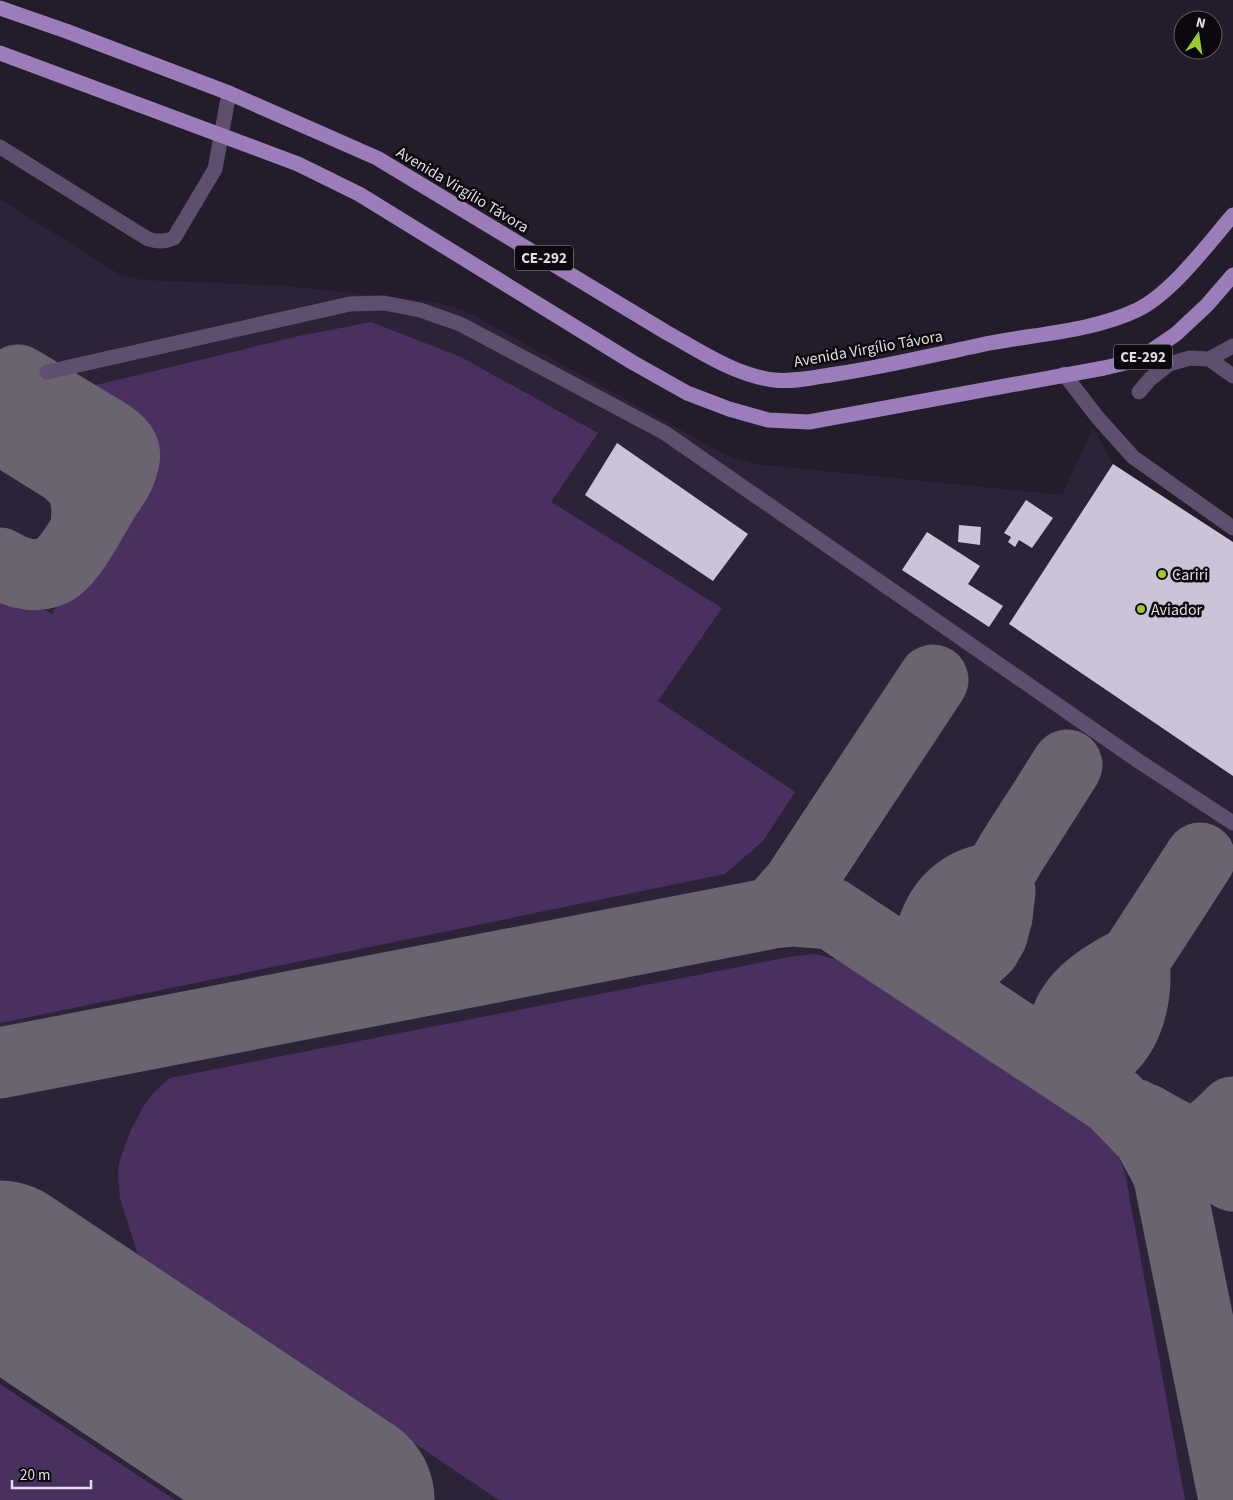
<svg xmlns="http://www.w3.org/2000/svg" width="1233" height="1500" viewBox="0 0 1233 1500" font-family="'Source Sans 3',sans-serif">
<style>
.built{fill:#2d2338}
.green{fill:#493061}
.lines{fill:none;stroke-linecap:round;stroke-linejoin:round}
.taxiway{stroke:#6a6370;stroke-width:71}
.runway{stroke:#6a6370;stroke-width:179}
.building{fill:#cdc3d8}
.minor{stroke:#5d4f6d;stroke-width:15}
.major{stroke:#9b7dba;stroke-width:15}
.poi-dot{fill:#9acb34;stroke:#0b080e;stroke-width:2}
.labels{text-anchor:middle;stroke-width:5;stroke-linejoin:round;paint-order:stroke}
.shield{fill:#0b080e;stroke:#a09ca4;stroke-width:1}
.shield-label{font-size:15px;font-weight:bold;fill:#e0dbe5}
.street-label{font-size:16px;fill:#e0dbe5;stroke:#0b080e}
.poi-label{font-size:16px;fill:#e0dbe5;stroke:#0b080e;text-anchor:start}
</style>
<rect width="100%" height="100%" fill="#231c2b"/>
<path class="built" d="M0,199l122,77 22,4 143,6 149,16 30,9 260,144 29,9 307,31 31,-67 27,48 113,83v941h-1233z"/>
<path class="green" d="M371,322l90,35 137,76 -47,69 171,106 -64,93 137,91 -32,49 -38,33 -725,149v-440l52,31 99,-159 -88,-62 236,-57z
M815,954l27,7 249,165 22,16 12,31 60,327h-686l-352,-236 -10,-12 -17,-54 -2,-22 1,-13 11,-31 14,-27 10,-13 16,-14 619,-121z
M0,1384l175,116h-175z"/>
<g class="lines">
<path class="taxiway" d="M0,428l67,42 16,15 4,22 -1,23
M0,563c16,11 39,17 57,5 17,-12 37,-53 49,-72 5,-7 11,-15 14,-23 3,-7 7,-18 3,-25 -6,-11 -29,-22 -40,-29 -21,-13 -43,-26 -65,-39
M997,875l3,16 -3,26 -5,18 -7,12 -16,15 -12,6 -27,11c-8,-37 6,-78 41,-95 6,-3 22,-6 26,-9 4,-3 11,-17 14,-22 19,-30 38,-59 56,-88
M773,913l24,-27 136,-206
M1134,960c-47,24 -86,51 -66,110 11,-4 21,-7 31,-14 31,-20 39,-62 35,-96l66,-102
M0,1063l773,-150 21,-2 38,3 281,186 35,36 20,37 65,321
M1134,1114l99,62
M1145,1119c43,25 51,32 88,-7"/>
<path class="runway" d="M0,1270l345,230"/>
</g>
<path class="building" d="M617,443l131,91 -35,47 -128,-86z
M1113,464l120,78v234l-224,-152z
M1026,500l27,18 -21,30 -13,-8 -4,7 -7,-5 3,-5 -7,-4z
M959,525l22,2 -1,18 -22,-3z
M927,532l53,34 -12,18 35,22 -14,21 -87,-57z"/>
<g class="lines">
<path class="minor" d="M0,147l148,92c9,3 17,3 26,-1l41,-69 14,-76
M1209,359l24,-13
M47,372l303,-68 34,-1 36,7 40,14 205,109 472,327 96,63
M1064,374l34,44 35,39 100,71
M1139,392l11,-13 19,-15 21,-6 19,1 24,17"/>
<path class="major" d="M0,8l66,23 163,62 148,65 287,173c34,19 70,44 110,49 18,2 38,-2 56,-5 54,-8 107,-21 160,-32 47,-9 103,-12 147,-33 35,-17 70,-65 96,-95
M0,53l298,111 61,30 273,168 55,31 42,16 39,11 41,2 295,-54 34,-8 38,-26 31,-29 26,-30"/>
</g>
<g class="poi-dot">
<circle cx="1162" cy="574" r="5"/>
<circle cx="1141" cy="609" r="5"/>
</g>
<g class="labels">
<g class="shield">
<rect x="515" y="245.5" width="58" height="25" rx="4"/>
<rect x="1114" y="344.5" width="58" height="25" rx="4"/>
</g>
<g class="shield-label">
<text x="544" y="263">CE-292</text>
<text x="1143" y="362">CE-292</text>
</g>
<g class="street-label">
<text transform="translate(463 189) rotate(31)" y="6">Avenida Virgílio Távora</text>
<text transform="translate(868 348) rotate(-10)" y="6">Avenida Virgílio Távora</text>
</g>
<g class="poi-label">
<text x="1172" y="580">Cariri</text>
<text x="1151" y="615">Aviador</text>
</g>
</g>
<g transform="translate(1198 35) rotate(13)"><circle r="24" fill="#0b080e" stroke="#605c64"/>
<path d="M0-4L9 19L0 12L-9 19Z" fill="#9acb34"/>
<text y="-8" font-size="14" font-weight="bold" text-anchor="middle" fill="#e0dbe5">N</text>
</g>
<path d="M12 1480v8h79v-8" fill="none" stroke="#e0dbe5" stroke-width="2.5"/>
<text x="20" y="1480" font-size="15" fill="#e0dbe5" stroke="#0b080e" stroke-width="4" paint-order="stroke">20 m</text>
</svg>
